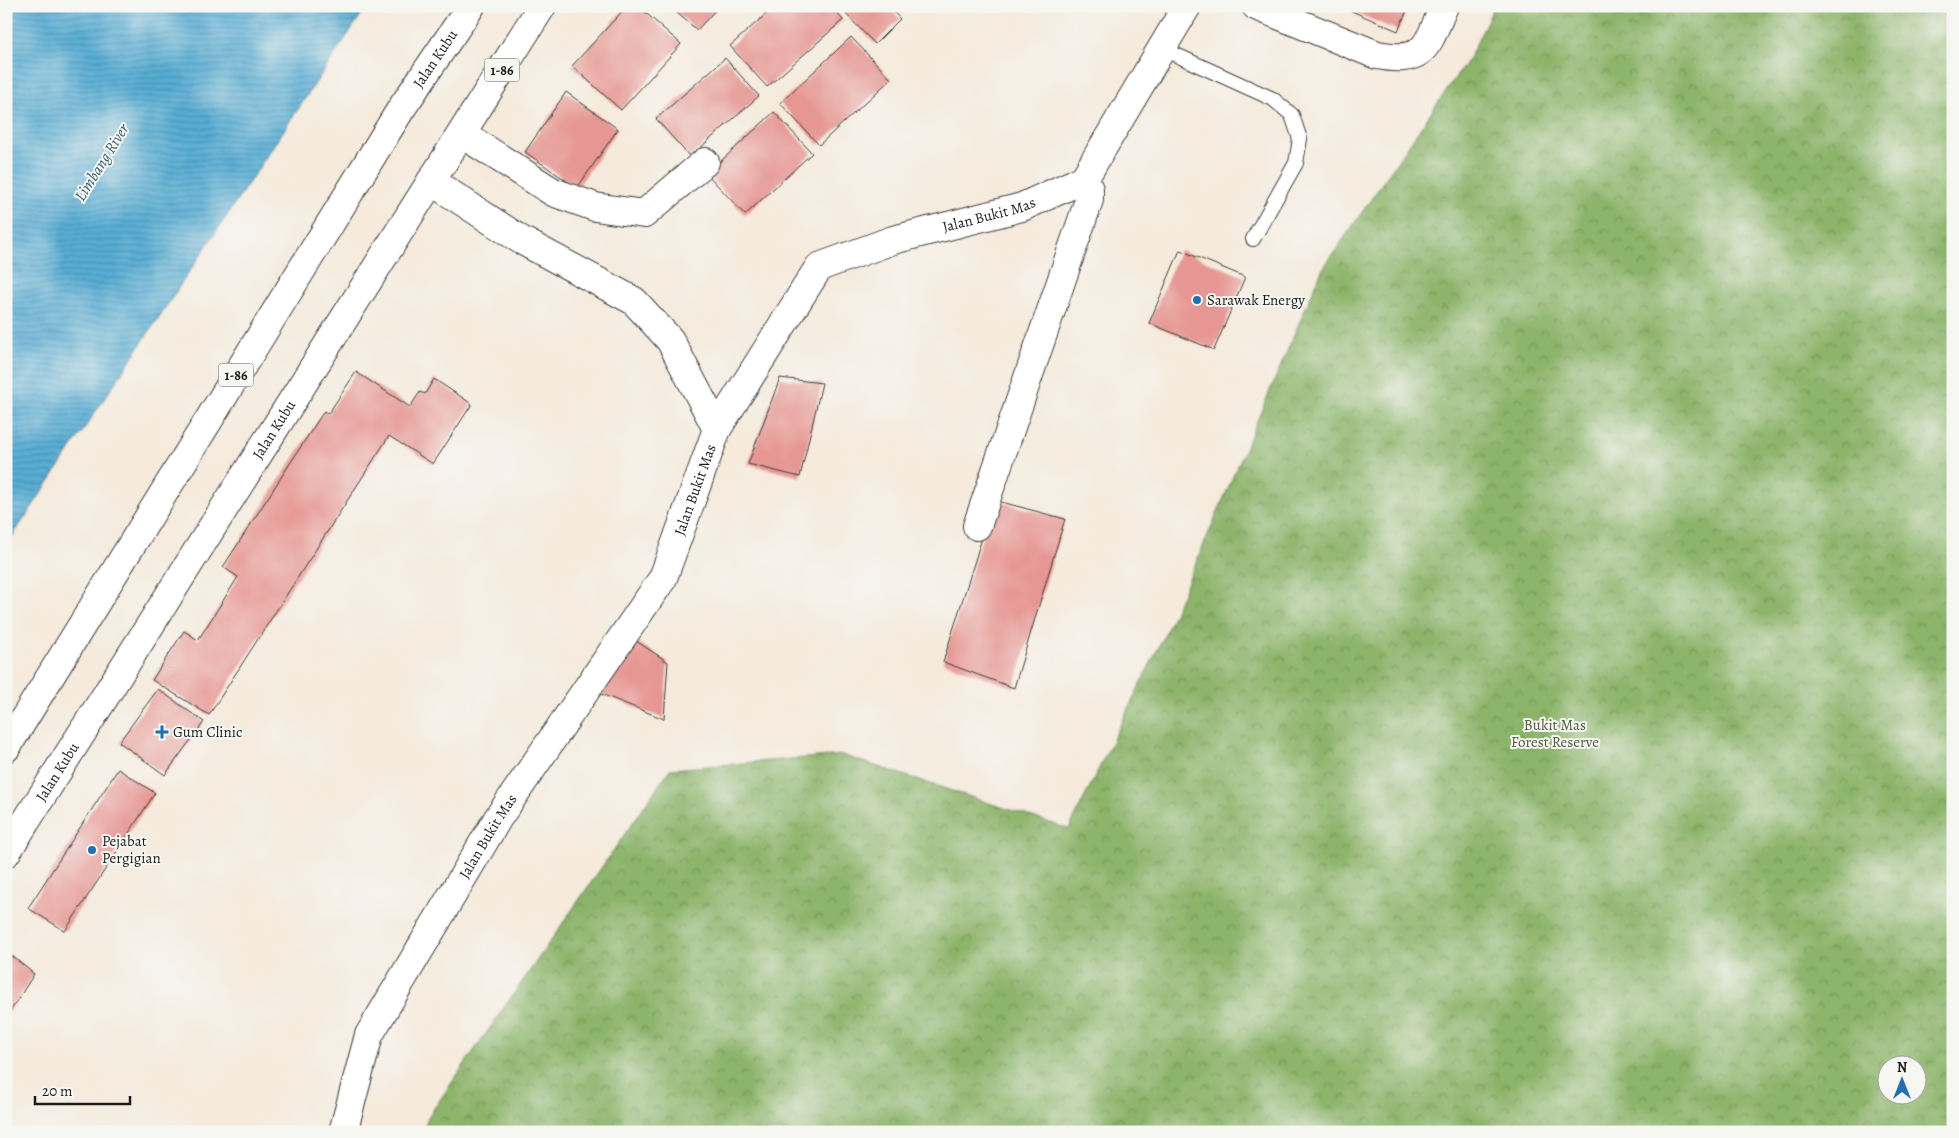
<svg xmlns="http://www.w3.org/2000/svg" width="1959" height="1138" viewBox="0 0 1959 1138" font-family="Alegreya,serif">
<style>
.forest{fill:url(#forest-crowns);stroke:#546843;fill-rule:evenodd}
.water{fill:url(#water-rules);stroke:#3a6478}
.building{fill:#e69793}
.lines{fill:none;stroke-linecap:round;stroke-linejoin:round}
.lane-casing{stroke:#3d3b39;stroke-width:16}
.street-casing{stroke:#3d3b39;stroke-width:30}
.highway-casing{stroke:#3d3b39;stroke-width:30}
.lane{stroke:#fff;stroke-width:14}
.street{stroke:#fff;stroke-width:28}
.highway{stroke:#fff;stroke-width:28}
.poi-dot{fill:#1f6fb2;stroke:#f6f6f2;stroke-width:2}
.labels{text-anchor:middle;stroke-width:4;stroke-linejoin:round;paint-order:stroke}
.shield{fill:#f6f6f2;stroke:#5d5d5c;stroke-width:1}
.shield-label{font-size:14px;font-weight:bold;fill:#1c1c1c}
.street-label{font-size:15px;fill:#1c1c1c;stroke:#f6f6f2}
.poi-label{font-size:15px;fill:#1c1c1c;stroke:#f6f6f2;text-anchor:start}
.park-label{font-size:15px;fill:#505c3d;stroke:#f6f6f2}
.water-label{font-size:16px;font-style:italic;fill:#375d6f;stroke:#f6f6f2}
</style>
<defs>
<pattern id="forest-crowns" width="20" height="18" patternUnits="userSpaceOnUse" patternTransform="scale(1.25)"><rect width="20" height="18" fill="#8cb46a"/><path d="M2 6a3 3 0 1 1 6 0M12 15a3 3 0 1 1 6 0" fill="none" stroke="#729256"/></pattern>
<pattern id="water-rules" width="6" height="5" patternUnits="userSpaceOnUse" patternTransform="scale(1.25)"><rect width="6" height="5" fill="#58add4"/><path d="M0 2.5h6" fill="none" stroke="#488cab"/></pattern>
</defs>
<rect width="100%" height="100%" fill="#f6f6f2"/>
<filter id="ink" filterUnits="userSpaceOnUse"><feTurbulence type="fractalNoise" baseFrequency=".02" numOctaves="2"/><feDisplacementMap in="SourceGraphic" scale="10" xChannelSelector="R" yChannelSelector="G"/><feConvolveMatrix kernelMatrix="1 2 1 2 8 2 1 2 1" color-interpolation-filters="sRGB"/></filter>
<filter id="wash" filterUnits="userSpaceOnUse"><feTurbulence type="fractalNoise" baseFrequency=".0096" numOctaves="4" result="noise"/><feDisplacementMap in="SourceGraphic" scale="20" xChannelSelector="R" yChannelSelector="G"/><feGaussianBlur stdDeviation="1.12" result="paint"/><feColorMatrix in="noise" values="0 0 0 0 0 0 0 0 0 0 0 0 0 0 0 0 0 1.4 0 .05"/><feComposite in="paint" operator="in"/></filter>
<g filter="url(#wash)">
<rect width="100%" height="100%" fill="#f5eadc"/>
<path class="forest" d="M1494,6h459v1126h-1530l5,-15 242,-348 172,-14 227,74 97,-197 156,-362 149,-215zM1886,1066h30v30h-30z"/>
<path class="water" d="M6,6h361l-361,540z"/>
<g id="blocks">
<path class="building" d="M627,6h11l43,38 -60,66 -49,-44z
M669,6h50l-22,24z
M775,6h56l12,14 -76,67 -37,-41z
M838,6h50l12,13 -25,25z
M1340,6h69l-11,25z
M851,37l40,42 -72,66 -39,-42z
M725,58l34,38 -69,61 -34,-38z
M566,92l52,37 -41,59 -52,-36z
M774,112l38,41 -67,62 -38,-41z
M1180,250l65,27 -31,73 -65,-27z
M356,372l54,35 10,-15 5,2 9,-15 38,25 -39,60 -44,-28 -180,279 -57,-35 32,-49 14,9 40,-63 -15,-10 101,-156 4,3z
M780,378l42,5 -22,94 -52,-13z
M994,500l71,19 -51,169 -71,-26z
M633,639l35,23 -4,57 -63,-25z
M158,689l46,33 -39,53 -46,-33z
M118,769l37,24 -90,138 -37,-23z
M7,952l27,22 -28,44v-65z"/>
</g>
</g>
<g filter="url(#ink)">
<use href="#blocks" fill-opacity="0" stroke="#3d3b39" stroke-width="1"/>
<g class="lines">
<defs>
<path id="lane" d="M1163,49l110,50 19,16 8,24 -4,24 -43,76"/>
<g id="street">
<path d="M1256,6l121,49c49,9 50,-9 67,-49"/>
<path d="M462,134l91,58 42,15 49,7 61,-52"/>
<path d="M431,181l90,59 113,61 36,39 47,89"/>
<path d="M977,526l112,-326v-11l-5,-10"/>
<path id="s1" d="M343,1132l26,-97 129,-217 165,-240 54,-149 102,-162 74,-27 129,-33 62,-28 103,-173"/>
</g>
<g id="highway">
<path id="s2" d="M6,748l395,-639 70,-103"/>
<path id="s3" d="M6,853l536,-847"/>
</g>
</defs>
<use href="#lane" class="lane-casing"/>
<use href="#street" class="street-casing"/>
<use href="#highway" class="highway-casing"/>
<use href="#lane" class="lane"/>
<use href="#street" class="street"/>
<use href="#highway" class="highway"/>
</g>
</g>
<g class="poi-dot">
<circle cx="1197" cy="300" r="5"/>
<path d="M159.5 724.5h5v5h5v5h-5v5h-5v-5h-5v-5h5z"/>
<circle cx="92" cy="850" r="5"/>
</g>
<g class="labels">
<g class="shield">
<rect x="484.5" y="58.5" width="35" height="23" rx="4"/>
<rect x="218.5" y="363.5" width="35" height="23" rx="4"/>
</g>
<g class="shield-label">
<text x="502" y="75">1-86</text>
<text x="236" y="380">1-86</text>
</g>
<g class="street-label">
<text dy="5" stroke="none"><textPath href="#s2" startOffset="812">Jalan Kubu</textPath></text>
<text dy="5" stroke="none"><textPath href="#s1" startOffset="1172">Jalan Bukit Mas</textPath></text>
<text dy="5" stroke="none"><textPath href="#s3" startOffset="501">Jalan Kubu</textPath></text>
<text dy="5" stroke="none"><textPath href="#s1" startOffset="738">Jalan Bukit Mas</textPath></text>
<text dy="5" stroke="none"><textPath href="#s3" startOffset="96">Jalan Kubu</textPath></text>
<text dy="5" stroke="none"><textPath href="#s1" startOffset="332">Jalan Bukit Mas</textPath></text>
</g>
<g class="poi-label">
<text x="1207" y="305">Sarawak Energy</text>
<text x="173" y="737">Gum Clinic</text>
<text x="102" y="846">Pejabat<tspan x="102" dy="17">Pergigian</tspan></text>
</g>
<g class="park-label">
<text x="1555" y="730">Bukit Mas<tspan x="1555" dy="17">Forest Reserve</tspan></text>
</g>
<g class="water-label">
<text transform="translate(101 162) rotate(-58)" y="6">Limbang River</text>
</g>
</g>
<rect width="1959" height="1138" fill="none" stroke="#f6f6f2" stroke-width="25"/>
<g transform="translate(1902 1080)"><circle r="24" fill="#f6f6f2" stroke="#9f9f9c"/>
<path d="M0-4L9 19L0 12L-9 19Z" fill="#1f6fb2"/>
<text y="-8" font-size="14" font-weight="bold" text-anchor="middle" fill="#1c1c1c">N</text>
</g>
<path d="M35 1096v8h95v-8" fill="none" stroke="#1c1c1c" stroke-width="2.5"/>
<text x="42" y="1096" font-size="15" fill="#1c1c1c" stroke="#f6f6f2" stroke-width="4" paint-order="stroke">20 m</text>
</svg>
